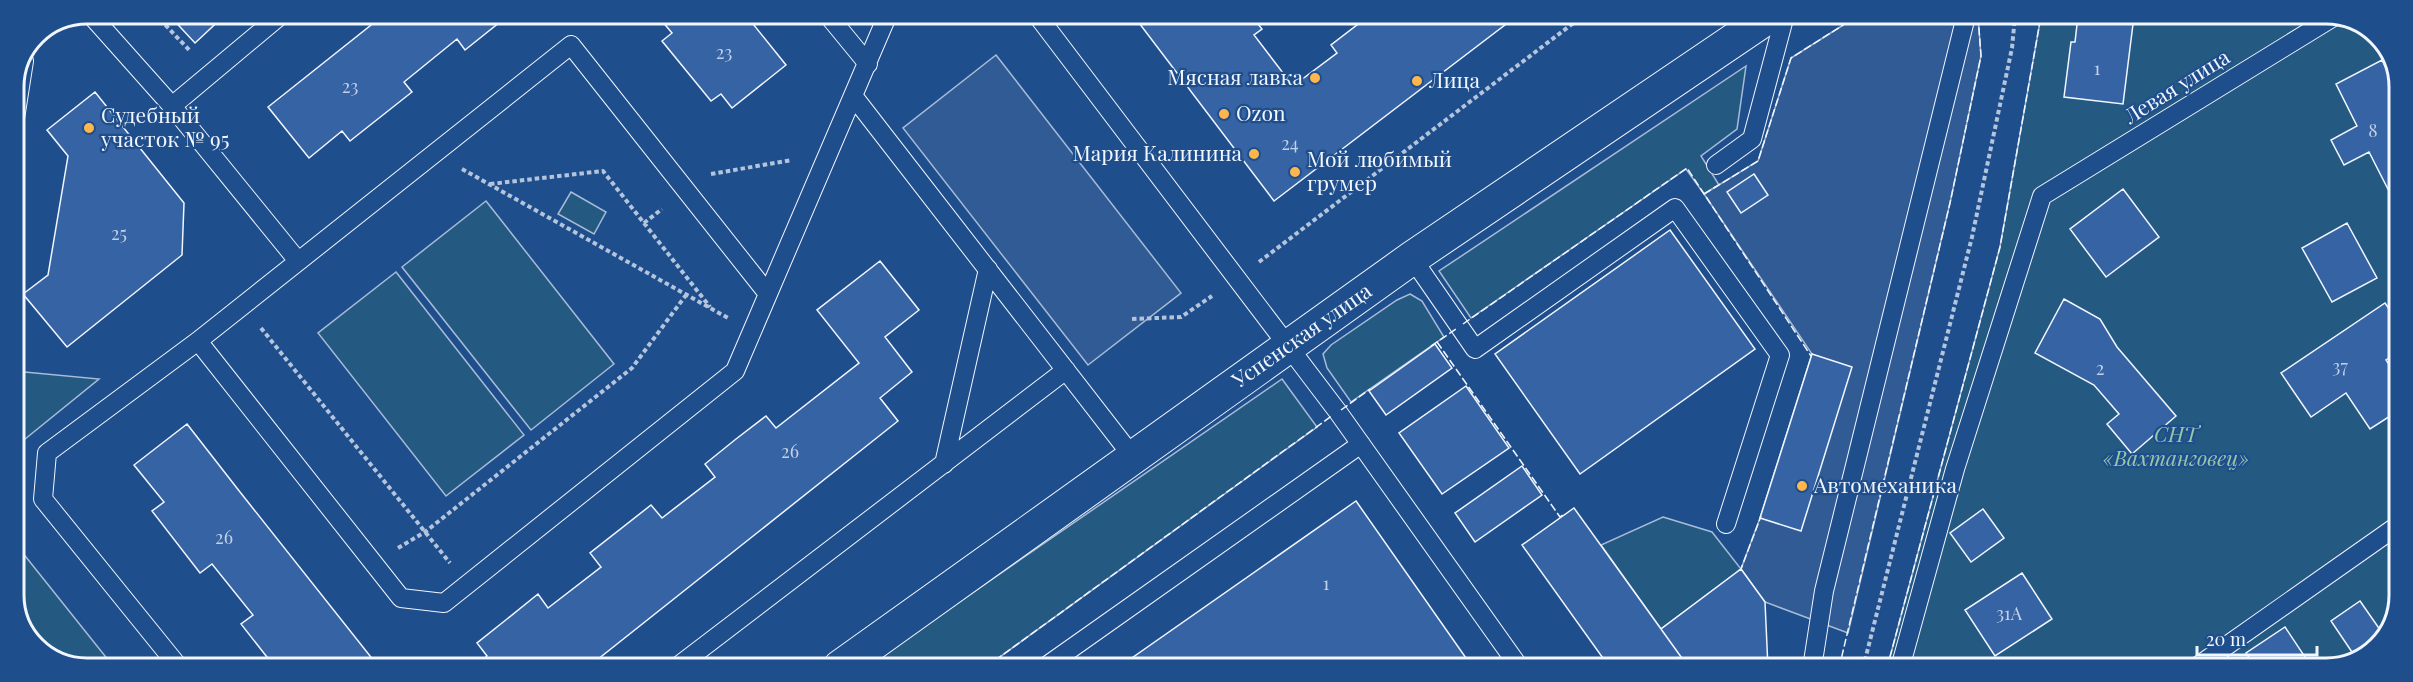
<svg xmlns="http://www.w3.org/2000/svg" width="2413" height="682" viewBox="0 0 2413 682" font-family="'Playfair Display',serif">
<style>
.green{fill:#245a82;stroke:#a8bbd7;stroke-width:1.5}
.parking{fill:#305b95;stroke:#a8bbd7;stroke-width:1.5}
.building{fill:#3563a3;stroke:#f2f6ff;stroke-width:1.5}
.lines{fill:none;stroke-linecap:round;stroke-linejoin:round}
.service-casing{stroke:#f2f6ff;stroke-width:20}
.minor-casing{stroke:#f2f6ff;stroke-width:35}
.path{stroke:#b3c4dc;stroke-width:4;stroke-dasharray:4.5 3;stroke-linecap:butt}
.service{stroke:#1f4e8c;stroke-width:18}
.minor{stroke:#1f4e8c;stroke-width:33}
.fence{stroke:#f2f6ff;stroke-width:1.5;stroke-dasharray:8 3;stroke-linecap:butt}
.poi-dot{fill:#ffb74d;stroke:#1f4e8c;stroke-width:2}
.labels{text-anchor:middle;stroke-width:4.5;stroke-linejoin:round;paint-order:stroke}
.number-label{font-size:18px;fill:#c3d1e8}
.poi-label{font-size:21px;fill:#f2f6ff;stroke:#1f4e8c;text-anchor:start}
.street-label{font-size:21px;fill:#f2f6ff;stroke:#1f4e8c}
.park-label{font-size:21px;font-style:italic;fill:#97c8a6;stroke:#1f4e8c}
.rim{fill:none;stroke:#f2f6ff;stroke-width:3}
</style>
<rect width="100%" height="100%" fill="#1f4e8c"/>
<path class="green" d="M2041,16h303l37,23 18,43 -2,531 -26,40 -45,15h-439l113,-421z
M1746,66l-9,63 -36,27 18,29 -15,9 -18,-25 -215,149 -32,-47z
M571,192l35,20 -12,22 -36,-20z
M486,201l128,163 -83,66 -129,-163z
M396,272l128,163 -78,61 -128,-163z
M1410,294l12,7 22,36 -93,65 -24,-34 -4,-14 8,-9 66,-45z
M14,371l85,8 -85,69z
M1282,379l35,48 -331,240h-121z
M1663,517l49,15 29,37 -80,60 -60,-84z
M14,542l99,124h-44l-37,-23 -18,-43z"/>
<path class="parking" d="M1859,15l119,1 3,40 -31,147 -102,430 -83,-31 -24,-33 19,-51 52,-164 -108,-160 54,-33 33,-103z
M996,55l185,238 -93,72 -185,-237z"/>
<path class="building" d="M168,14h58l-31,29z
M385,14h125l-45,36 -8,-11 -53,43 8,10 -62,49 -8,-10 -33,27 -41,-51z
M656,14h89l41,51 -54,43 -11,-14 -10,7 -49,-60 10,-8z
M1133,15h118l11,14 -8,6 39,51 44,-33 -6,-8 39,-30h148l-244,186z
M2078,16h56l-11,88 -59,-7 7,-55h4z
M2191,16h17l-11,8z
M2382,60l17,33v43l-2,1 2,5v56l-5,3 -25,-49 -25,13 -13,-25 26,-14 -21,-42z
M95,92l89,111 -2,52 -115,92 -44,-53 25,-19 20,-119 -21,-26z
M1754,174l14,21 -27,18 -14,-21z
M2123,189l36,48 -53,40 -36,-48z
M2347,223l30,55 -45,24 -30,-54z
M1670,230l85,119 -175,125 -85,-120z
M880,261l39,49 -34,27 27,35 -32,26 18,23 -310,246h-114l13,-11 -10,-13 30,-24 31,-25 10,14 53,-41 -11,-14 61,-48 11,13 53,-41 -10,-13 31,-25 30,-23 10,12 83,-65 -42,-53z
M2064,299l36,20 17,28 59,69 -44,38 -25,-30 12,-10 -25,-29 -59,-32z
M2385,303l13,19v30l-12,8 12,18v33l-28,18 -24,-36 -35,24 -30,-44z
M1435,344l17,24 -66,47 -17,-24z
M1812,354l40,13 -51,164 -41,-13z
M1466,386l43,62 -67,46 -43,-61z
M187,424l53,68 138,174h-104l-33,-42 12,-9 -41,-51 -12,9 -48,-62 12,-9 -30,-37z
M1522,466l20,29 -67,47 -20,-29z
M1356,501l117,167 -354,-1z
M1574,508l87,121 28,39h-79l-88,-123z
M1983,509l21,29 -33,24 -21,-29z
M1741,569l24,33 3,66h-79l-28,-39z
M2022,573l30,46 -57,37 -30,-46z
M2360,601l23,33 -12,19 -15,5 -25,-37z
M2285,627l26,39 -3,2h-52l-10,-15z"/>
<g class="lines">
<defs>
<path id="service" d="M90,14l82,92 126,155
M827,14l41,50
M1037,15l301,397 182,256
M854,97l279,360
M172,106l110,-92
M14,125l10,-64
M1716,165l36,-26 33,-124
M1412,258l63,91 200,-141 105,147 -54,169
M768,294l120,-280
M944,464l44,-195
M178,666l-135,-167 4,-46 151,-112 373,-296 197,249 -33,77 -291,232 -43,-5 -203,-257
M677,667l389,-297
M1045,667l316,-223
M1812,668l12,-77 142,-575
M1900,668l55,-199 87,-273 293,-180
M2195,668l202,-142"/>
<path id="minor" d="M840,667l572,-409 359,-243"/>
</defs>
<use href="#service" class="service-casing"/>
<use href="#minor" class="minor-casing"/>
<path class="path" d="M155,14l36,38
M161,21l8,-7
M462,169l266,149
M711,174l81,-14
M490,184l113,-13 107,136
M644,223l18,-14
M1259,262l325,-247
M1132,319l49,-2 31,-21
M261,328l189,235
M398,548l27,-16 207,-164 54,-73
M20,614l31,41
M1863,668l109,-431 40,-189 3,-32"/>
<use href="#service" class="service"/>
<use href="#minor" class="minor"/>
<path class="fence" d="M1704,194l54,-33 33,-103 68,-43
M1463,324l224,-156 124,188
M1437,342l123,175 4,-3
M1431,346l25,-17
M1341,410l29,-21
M1738,571l3,-2 20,-53
M986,667l347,-252
M1839,668l111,-465 31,-147 -3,-40
M1887,668l113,-421 41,-231"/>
</g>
<g class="poi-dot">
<circle cx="1315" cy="78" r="6"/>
<circle cx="1417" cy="81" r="6"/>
<circle cx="1224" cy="114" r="6"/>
<circle cx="89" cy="128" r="6"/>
<circle cx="1254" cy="154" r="6"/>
<circle cx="1295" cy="172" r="6"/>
<circle cx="1802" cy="486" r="6"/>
</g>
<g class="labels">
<g class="number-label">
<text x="724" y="59">23</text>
<text x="2097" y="75">1</text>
<text x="350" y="93">23</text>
<text x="2373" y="137">8</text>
<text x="1290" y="150">24</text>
<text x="119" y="240">25</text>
<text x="2340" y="373">37</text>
<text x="2100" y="375">2</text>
<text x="790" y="458">26</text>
<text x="224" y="544">26</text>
<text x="1326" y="590">1</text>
<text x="2009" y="620">31А</text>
</g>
<g class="poi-label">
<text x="1303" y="85" text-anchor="end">Мясная лавка</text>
<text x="1429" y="88">Лица</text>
<text x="1236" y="121">Ozon</text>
<text x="101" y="123">Судебный<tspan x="101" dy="24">участок № 95</tspan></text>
<text x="1242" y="161" text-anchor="end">Мария Калинина</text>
<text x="1307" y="167">Мой любимый<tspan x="1307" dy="24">грумер</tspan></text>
<text x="1814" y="493">Автомеханика</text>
</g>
<g class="street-label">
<text transform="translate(2177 87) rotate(-32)" y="7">Левая улица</text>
<text transform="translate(1302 336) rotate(-35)" y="7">Успенская улица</text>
</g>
<g class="park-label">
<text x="2176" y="442">СНТ<tspan x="2176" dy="24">«Вахтанговец»</tspan></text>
</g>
</g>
<path d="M0 0H2413V682H0ZM87 24H2326A63 63 0 0 1 2389 87V595A63 63 0 0 1 2326 658H87A63 63 0 0 1 24 595V87A63 63 0 0 1 87 24Z" fill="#1f4e8c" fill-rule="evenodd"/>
<path class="rim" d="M87 24H2326A63 63 0 0 1 2389 87V595A63 63 0 0 1 2326 658H87A63 63 0 0 1 24 595V87A63 63 0 0 1 87 24Z"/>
<path d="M2197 646v9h120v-9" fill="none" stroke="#f2f6ff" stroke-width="3"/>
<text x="2206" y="646" font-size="18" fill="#f2f6ff" stroke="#1f4e8c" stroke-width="4.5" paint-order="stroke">20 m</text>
</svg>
